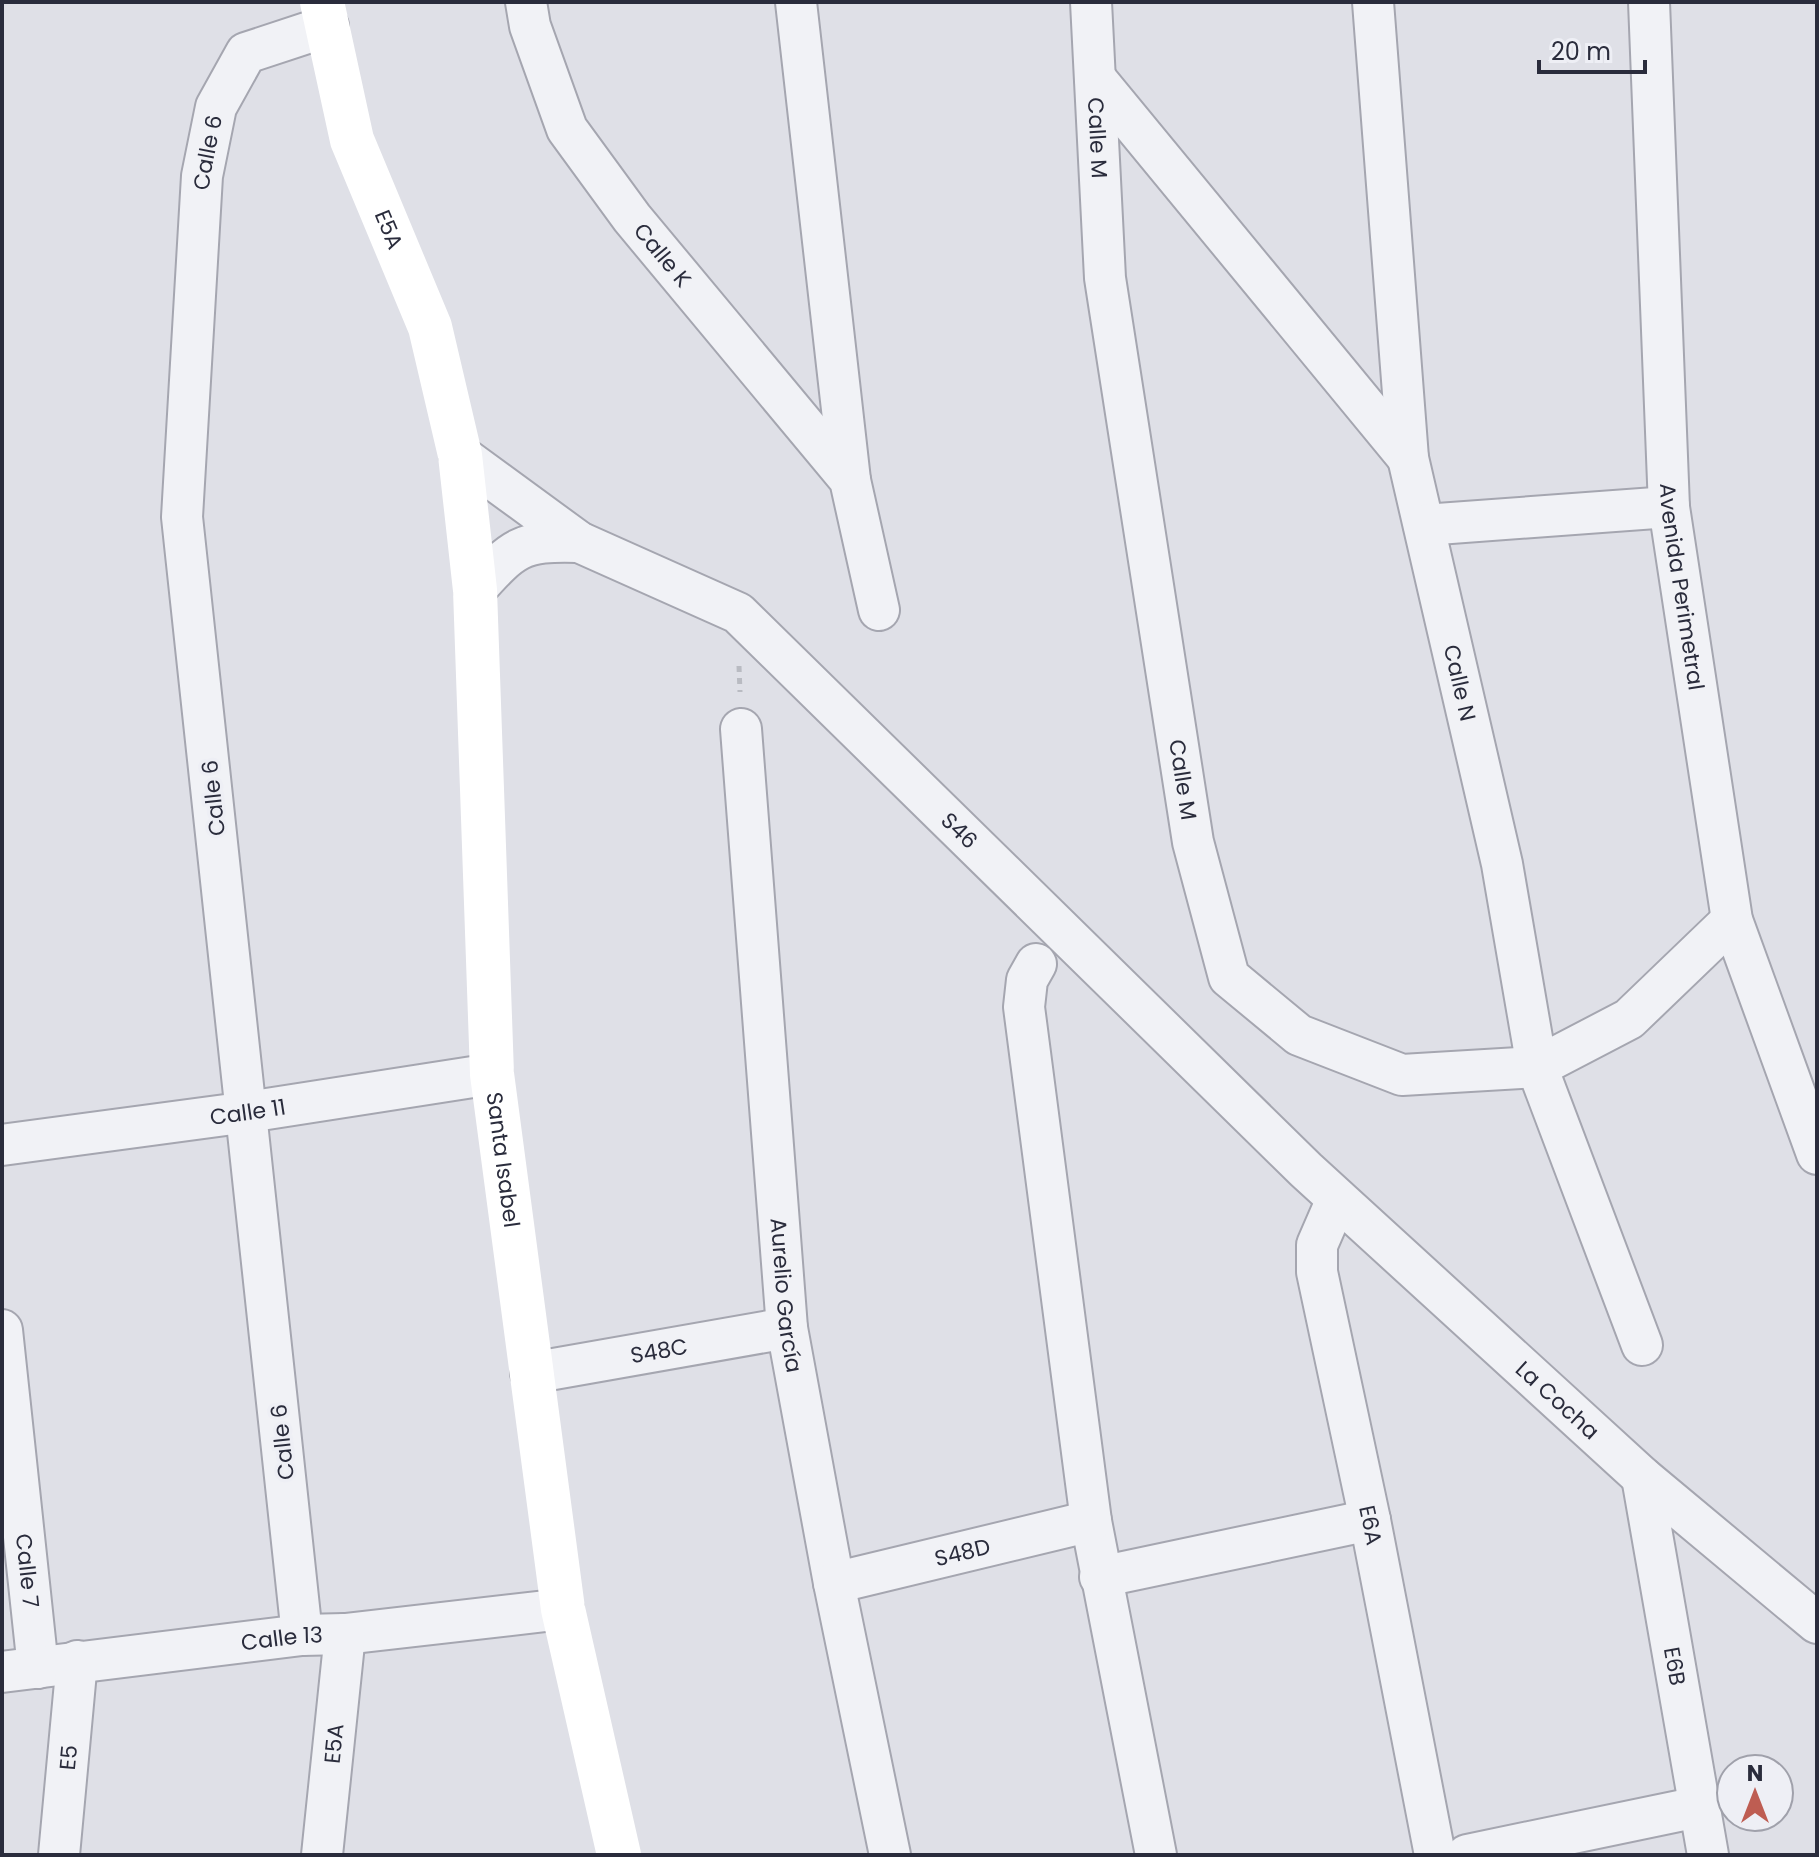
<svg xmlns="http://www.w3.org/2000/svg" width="1819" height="1857" viewBox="0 0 1819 1857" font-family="Poppins,sans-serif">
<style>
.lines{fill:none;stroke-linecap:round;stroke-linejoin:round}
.street-casing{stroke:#a5a6b0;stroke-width:44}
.path{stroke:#b9bbc2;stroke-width:5;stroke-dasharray:6 6;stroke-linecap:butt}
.street{stroke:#f1f2f6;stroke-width:40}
.secondary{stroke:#fff;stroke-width:44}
.labels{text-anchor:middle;stroke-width:7;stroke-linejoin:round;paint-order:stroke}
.street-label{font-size:22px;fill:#2a2c3c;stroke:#eeeff5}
</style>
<rect width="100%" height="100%" fill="#dfe0e7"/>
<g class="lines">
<defs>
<g id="street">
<path id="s1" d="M526,2l4,24 37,103 65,89 218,262 29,130"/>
<path d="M796,2l54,478"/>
<path id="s2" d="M1091,2l14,276 88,564 36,135 70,58 103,40 135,-8 92,-48 103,-99"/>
<path id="s3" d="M1373,2l35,456 94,406 35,203 105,278"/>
<path id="s4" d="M1649,2l20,505 63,413 85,234"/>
<path d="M1095,78l313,380"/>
<path id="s5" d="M460,455l119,87 159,71 568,557 336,307 175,146"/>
<path d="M1424,525l245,-18"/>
<path d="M475,590c38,-42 45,-50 104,-48"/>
<path id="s6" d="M741,729l46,599 47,255 56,272"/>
<path d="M1036,964l-9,16 -3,27 67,514 65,334"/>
<path id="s7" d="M2,1145l246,-33 244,-38"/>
<path id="s8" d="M1337,1199l-20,46v27l53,248 65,335"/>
<path id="s9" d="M2,1330l36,338"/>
<path id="s10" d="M531,1373l256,-45"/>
<path id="s11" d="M1642,1477l66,378"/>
<path d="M1100,1577l270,-57"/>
<path id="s12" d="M834,1583l257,-62"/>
<path id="s13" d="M302,1635l-120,-1118 20,-341 14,-69 30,-54 82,-27"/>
<path id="s14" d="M2,1672l300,-37 43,-1 218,-25"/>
<path id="s15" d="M59,1855l18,-194"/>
<path id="s16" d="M322,1855l23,-221"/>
<path d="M1467,1855l231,-48"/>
</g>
</defs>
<use href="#street" class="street-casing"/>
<path class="path" d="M739,666l1,26"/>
<use href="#street" class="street"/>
<path class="secondary" id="s17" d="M322,2l30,138 78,187 30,128 15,135 17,484 71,535 56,246"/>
</g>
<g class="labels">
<g class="street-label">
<text dy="8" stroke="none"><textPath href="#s2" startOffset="136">Calle M</textPath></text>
<text dy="8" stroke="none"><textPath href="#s13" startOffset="1490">Calle 6</textPath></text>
<text dy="8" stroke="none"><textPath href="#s17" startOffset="238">E5A</textPath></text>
<text dy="8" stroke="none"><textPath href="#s1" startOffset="292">Calle K</textPath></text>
<text dy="8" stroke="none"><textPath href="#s4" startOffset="586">Avenida Perimetral</textPath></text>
<text dy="8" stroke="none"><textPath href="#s3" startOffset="688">Calle N</textPath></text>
<text dy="8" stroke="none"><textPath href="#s2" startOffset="784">Calle M</textPath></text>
<text transform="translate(213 798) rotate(-96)" y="8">Calle 6</text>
<text dy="8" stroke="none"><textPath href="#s5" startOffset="632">S46</textPath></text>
<text dy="8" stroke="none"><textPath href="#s7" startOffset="248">Calle 11</textPath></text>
<text dy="8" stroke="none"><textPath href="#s17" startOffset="1182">Santa Isabel</textPath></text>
<text dy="8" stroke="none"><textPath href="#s6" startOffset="568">Aurelio García</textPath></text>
<text dy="8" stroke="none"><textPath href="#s10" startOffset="130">S48C</textPath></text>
<text dy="8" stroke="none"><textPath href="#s5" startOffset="1458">La Cocha</textPath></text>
<text transform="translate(282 1442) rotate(-96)" y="8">Calle 6</text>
<text dy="8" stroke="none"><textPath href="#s8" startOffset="336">E6A</textPath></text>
<text dy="8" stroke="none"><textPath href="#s12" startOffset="132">S48D</textPath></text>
<text dy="8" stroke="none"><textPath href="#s9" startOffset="242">Calle 7</textPath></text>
<text dy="8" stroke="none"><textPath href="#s14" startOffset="282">Calle 13</textPath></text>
<text dy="8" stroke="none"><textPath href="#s11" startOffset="192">E6B</textPath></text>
<text dy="8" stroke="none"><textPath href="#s16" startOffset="112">E5A</textPath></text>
<text dy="8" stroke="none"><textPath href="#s15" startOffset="98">E5</textPath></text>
</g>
</g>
<rect width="1819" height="1857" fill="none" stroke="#2a2c3c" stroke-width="8"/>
<g transform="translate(1755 1793)"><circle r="38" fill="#eeeff5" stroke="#a0a1ab" stroke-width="2"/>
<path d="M0-6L14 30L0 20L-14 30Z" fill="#be5d52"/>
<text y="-12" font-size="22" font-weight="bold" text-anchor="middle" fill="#2a2c3c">N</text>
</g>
<path d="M1539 60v12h106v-12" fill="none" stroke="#2a2c3c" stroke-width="4"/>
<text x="1551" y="60" font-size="24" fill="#2a2c3c" stroke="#eeeff5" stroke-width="6" paint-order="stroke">20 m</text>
</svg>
